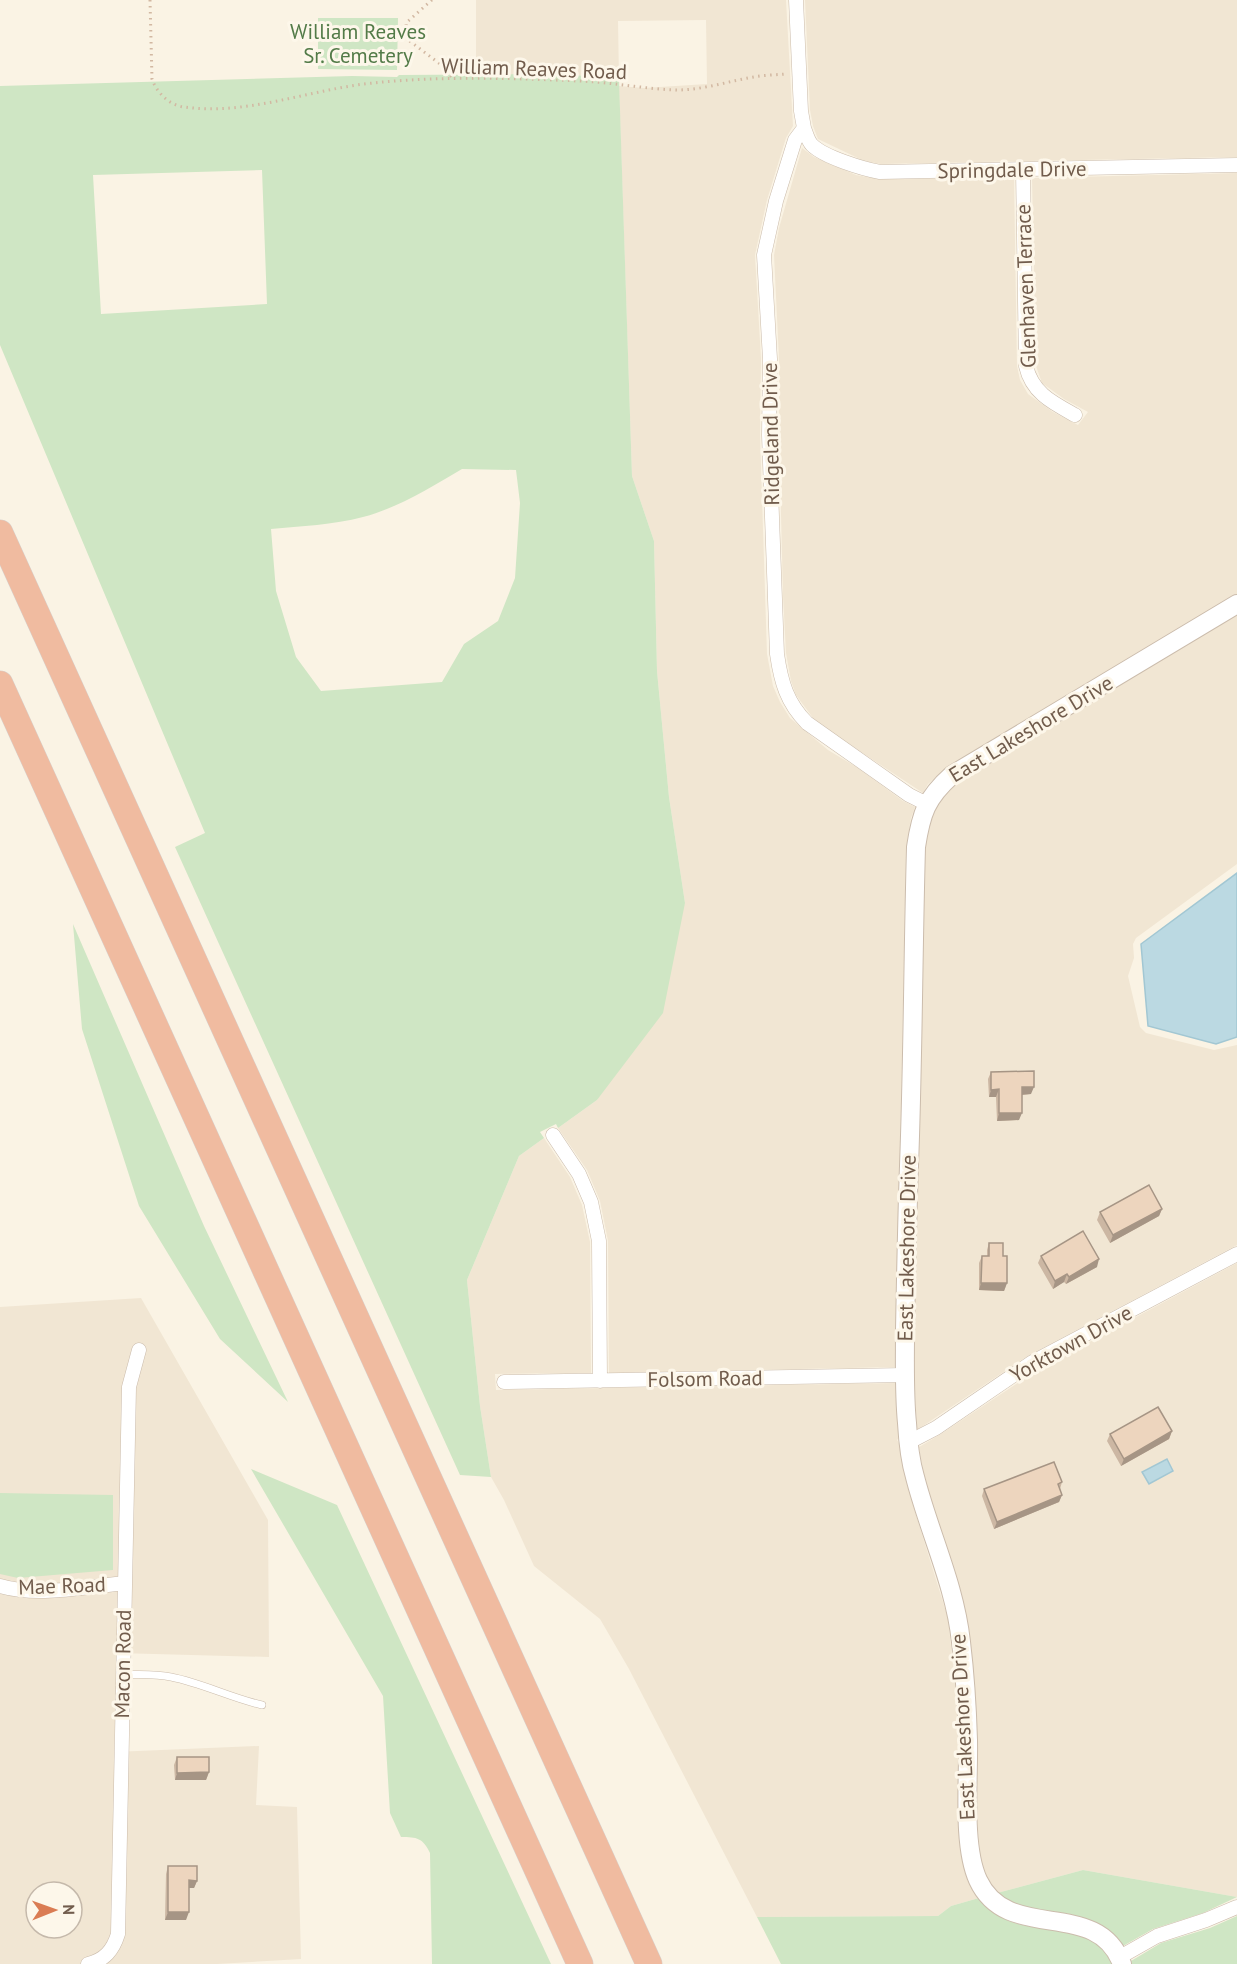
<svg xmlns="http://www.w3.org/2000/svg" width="1237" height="1964" viewBox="0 0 1237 1964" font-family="'PT Sans',sans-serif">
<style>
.residential{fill:#f1e6d3;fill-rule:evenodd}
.green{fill:#cfe6c4;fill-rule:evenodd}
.water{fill:#bbd9e2;stroke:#a2c7d3;stroke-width:1.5}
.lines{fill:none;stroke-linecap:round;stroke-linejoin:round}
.service-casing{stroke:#cbbcac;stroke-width:8}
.minor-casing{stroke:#cbbcac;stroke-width:15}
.tertiary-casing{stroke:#cbbcac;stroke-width:20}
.motorway-casing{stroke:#d7d1cd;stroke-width:27}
.path{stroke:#d2b8a2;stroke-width:3;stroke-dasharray:1.5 4.5;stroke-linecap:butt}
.service{stroke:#fff;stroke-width:7}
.minor{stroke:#fff;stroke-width:14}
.tertiary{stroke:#fff;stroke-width:18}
.motorway{stroke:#f0bba0;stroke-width:26}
.wall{fill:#ccb7a3}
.shaded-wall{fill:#a69585}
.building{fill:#edd5be;stroke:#a69585;stroke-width:1.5}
.labels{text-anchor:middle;stroke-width:6;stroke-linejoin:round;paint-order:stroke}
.park-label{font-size:21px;fill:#537b48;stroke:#fdf7ea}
.street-label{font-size:21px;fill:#715c4c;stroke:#fdf7ea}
</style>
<rect width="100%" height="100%" fill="#faf3e4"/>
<path class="residential" d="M476,0h310l7,126 -7,12 -19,62 -12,55 6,104 -1,76 7,219 6,32 7,16 10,16 38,32 30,18 45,33 12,6 -4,11 -5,29 -10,520 -287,6 -1,-132 -8,-40 -13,-31 -29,-42 39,-28 88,-197 -16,-106 -12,-126 -3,-130 -22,-65 -13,-390 25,2 63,-4 -1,-64 -88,1 1,58 -56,-5 -87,1z
M805,0h432v157l-356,7 -17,-3 -46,-22 -5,-13 -3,-16z
M802,148l12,9 42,18 22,4 136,-1 3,188 3,14 8,14 25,18 25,13 10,-13 -24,-13 -22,-16 -6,-17 -4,-188 205,-5v421l-291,174 -18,16 -5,9 -83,-55 -27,-20 -17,-23 -5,-14 -5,-28 -3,-58 -4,-161v-75l-5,-104 5,-27z
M1237,613v251l-101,74 -3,6 1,14 -6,18 12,51 6,6 68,17 23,-5v200l-211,112 -109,73 -3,-55 1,-120 10,-407 4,-27 13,-26 15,-14z
M544,1138l26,39 12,28 8,37 1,131 -96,1 1,16 400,-7 3,55 -2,2 3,5 5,31 10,36 33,106 9,85 2,128 3,26 6,24 11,17 -28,8 -13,10 -181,1 -128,-248 -29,-50 -66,-53 -30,-66 -13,-23 -11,-71 -13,-126 52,-124z
M1237,1263v634l-154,-27 -86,23 -12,-18 -5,-20 -2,-25 -2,-128 -10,-86 -43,-144 -4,-25 22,-13 96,-64z
M141,1298l127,222 1,137 -152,-4 -3,99 145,-6 -3,59 41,2 4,152 -84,5h-217v-657zM36,1892h36v36h-36z"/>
<path class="green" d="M318,18h80l-1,52 -79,-1z
M563,74l56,5 13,397 22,65 3,130 12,126 16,106 -22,110 -66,87 -39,28 -2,-4 -16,8 4,6 -25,18 -52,124 13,126 11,71 -31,-2 -285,-628 30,-14 -205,-488v-259l352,-10 45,1 2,-2zM262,170l5,134 -166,10 -8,-139zM462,469l54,1 4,33 -5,75 -17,43 -34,23 -22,38 -121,9 -25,-34 -20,-66 -5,-62c30,-3 62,-4 92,-12 35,-9 68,-30 99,-48z
M73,924l131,302 84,176 -68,-63 -81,-133 -57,-177z
M251,1469l86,36 214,459h-119l-2,-111c-7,-15 -13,-16 -29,-16l-11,-24 -7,-117z
M0,1493l113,2v75l-95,8 -18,-4z
M1083,1870l154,27 -34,16 -50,16 -30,17 -18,-17 -19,-10 -16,-5 -53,-8 -20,-13z
M979,1898c8,10 18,18 30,23 36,14 83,1 104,43h-332l-24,-47 181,-1 13,-10z
M1237,1916v48h-105l-1,-3 30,-18 49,-15z"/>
<path class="water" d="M1237,873v164l-21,7 -68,-18 -7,-82z
M1167,1459l6,12 -24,13 -7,-12z"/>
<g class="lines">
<defs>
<path id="service" d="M123,1674c15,1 32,0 48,3 31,6 60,21 91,28"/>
<path id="minor" d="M796,0l5,111 3,17 -9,12 -19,61 -12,54 6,104 -1,76 8,219c4,28 10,49 30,69l102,72 18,9
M804,128c2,5 4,13 8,17 12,12 51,24 68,27l357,-7
M1023,170l3,196c6,27 27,37 49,49
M553,1135l26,39 12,28 8,39 1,140
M504,1382l401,-7
M909,1442l27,-14 95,-65 206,-109
M0,1586c36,11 87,1 125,-3
M1120,1957l37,-21 49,-16 31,-13
M88,1964c17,-4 25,-14 30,-30l11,-547 10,-37"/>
<path id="tertiary" d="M1122,1964c-25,-68 -114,-19 -144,-84 -16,-35 -9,-101 -10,-140 -1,-33 -3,-65 -7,-98 -6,-57 -32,-110 -46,-165 -5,-17 -7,-36 -8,-54 -3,-30 -2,-61 -2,-92 1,-55 2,-110 4,-165 4,-106 4,-212 7,-319 5,-33 10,-49 36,-72l285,-171"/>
<path id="motorway" d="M0,533l649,1431
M0,684l580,1280"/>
</defs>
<use href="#service" class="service-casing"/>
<use href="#minor" class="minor-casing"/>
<use href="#tertiary" class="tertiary-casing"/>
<use href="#motorway" class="motorway-casing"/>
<path class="path" d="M150,0l2,79c5,14 17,26 32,28 64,9 127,-18 189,-24 67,-7 138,-5 205,-2 33,1 66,8 99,9 26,0 52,-9 77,-13 10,-2 21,-2 31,-3
M432,0l-26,23 1,16 37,28 9,12"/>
<use href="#service" class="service"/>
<use href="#minor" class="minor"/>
<use href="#tertiary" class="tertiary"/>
<use href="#motorway" class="motorway"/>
</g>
<path class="wall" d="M991,1072l40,22 -9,1 -3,25 -22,1 -1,-24h-7l-1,-18z
M1162,1209l-3,7 -49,27 -13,-23 3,-8z
M989,1243l14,13 4,27 -3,8 -25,-1v-27l3,-7h5v-6z
M1041,1256l56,11 -31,17 -2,-2 -11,7 -15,-26z
M1172,1431l-3,8 -48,27 -14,-25 3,-7z
M1062,1482l-2,7 2,6 -3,7 -65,27 -12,-33 2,-7z
M177,1757l32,15 -3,8h-31l-1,-15z
M168,1866l29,15 -3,7h-5l-3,32h-21l1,-46z"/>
<path class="shaded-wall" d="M1022,1087h12l-3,7 -12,1z
M999,1089l-3,8h-7l2,-7z
M999,1113h23l-3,7 -22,1z
M1162,1209l-3,7 -49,27 3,-8z
M1099,1259l-2,8 -31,17 3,-7z
M1067,1274l-3,8 -11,7 2,-8z
M981,1283h26l-3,8 -25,-1z
M1172,1431l-3,8 -48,27 3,-7z
M1062,1495l-3,7 -65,27 3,-7z
M209,1772l-3,8h-31l2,-7z
M189,1880l8,1 -3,7h-8z
M168,1912h21l-3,8h-21z"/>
<path class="building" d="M1034,1071v16h-12v26h-23v-24l-8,1v-18z
M1149,1185l13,24 -49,26 -13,-23z
M1083,1231l16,28 -30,18 -2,-3 -12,7 -14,-25z
M989,1243h14v13h4v27h-26l1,-27h7z
M1158,1407l14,24 -48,28 -14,-25z
M1054,1462l8,20 -4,2 4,11 -65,27 -13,-33z
M177,1757h32v15l-32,1z
M168,1866h29v15l-8,-1v32h-21z"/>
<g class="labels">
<g class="park-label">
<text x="358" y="39">William Reaves<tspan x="358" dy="24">Sr. Cemetery</tspan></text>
</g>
<g class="street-label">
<text transform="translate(534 69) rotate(2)" y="7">William Reaves Road</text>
<text transform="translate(1012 170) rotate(-1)" y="7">Springdale Drive</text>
<text transform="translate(1026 286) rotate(-92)" y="7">Glenhaven Terrace</text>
<text transform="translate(771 434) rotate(-91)" y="7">Ridgeland Drive</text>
<text transform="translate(1031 729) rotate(-31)" y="7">East Lakeshore Drive</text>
<text transform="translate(907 1248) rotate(-89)" y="7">East Lakeshore Drive</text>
<text transform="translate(1071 1344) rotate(-29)" y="7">Yorktown Drive</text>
<text transform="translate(705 1379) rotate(-1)" y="7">Folsom Road</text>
<text transform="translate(62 1586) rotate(-2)" y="7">Mae Road</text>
<text transform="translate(123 1664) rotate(-89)" y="7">Macon Road</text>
<text transform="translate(963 1727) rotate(-93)" y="7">East Lakeshore Drive</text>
</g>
</g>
<g transform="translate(54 1910) rotate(89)"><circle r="28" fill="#fdf7ea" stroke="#c5b9ab" stroke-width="1.5"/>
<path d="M0-4.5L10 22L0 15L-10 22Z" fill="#da7c53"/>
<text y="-9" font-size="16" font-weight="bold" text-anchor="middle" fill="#715c4c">N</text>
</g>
</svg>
